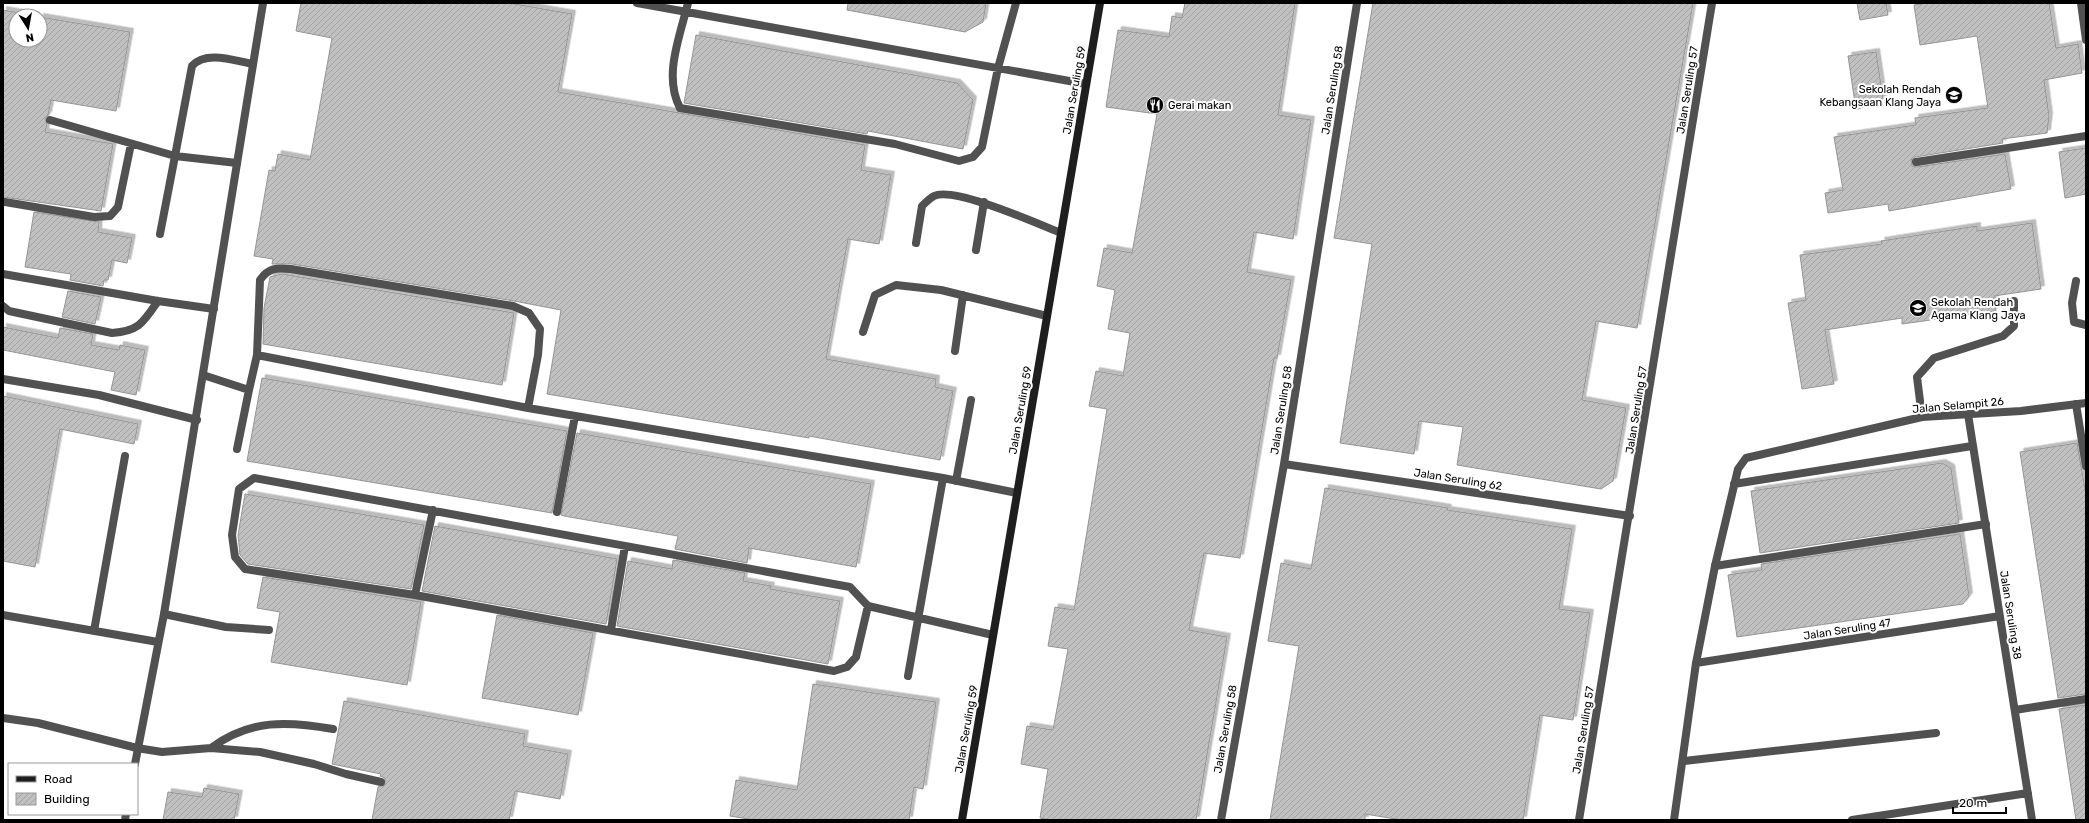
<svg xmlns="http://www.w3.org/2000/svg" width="2089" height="823" viewBox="0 0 2089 823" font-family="Rubik,sans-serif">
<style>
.building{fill:url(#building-hatch);stroke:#959595;filter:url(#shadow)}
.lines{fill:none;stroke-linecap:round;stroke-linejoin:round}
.service{stroke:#515151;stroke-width:8}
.minor{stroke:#515151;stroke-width:8}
.secondary{stroke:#1e1e1e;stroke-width:8}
.labels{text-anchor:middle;stroke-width:4;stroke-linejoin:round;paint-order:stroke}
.poi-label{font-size:11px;fill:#000;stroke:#fff;text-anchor:start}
.street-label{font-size:11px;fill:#000;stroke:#fff}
</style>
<defs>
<pattern id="building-hatch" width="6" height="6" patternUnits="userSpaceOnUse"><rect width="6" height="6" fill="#c0c0c0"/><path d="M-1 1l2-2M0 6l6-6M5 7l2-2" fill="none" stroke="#a3a3a3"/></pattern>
<filter id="shadow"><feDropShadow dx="3.5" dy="-3.5" stdDeviation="0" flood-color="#0004"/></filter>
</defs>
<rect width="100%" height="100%" fill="#fff"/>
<path class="building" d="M301,3h208l63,11 -14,78 307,53 -4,25 30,5 -12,69 -31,-5 -22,120 110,20 -1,8 18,4 -13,69 -131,-24v2l-262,-44 14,-84 -47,-9 -222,-37h-20l1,-5 -19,-3 15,-86 6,1 3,-17 32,6 22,-122 -36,-7z
M848,3h138l-3,19 -18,10 -118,-22z
M1185,3h110l-17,112 33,5 -18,119 -39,-7 -7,40 44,8 -14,78h-3l-34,200 -36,-5 -15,77 38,7 -31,183h-145l-11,-2 8,-49 -27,-5 6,-38 26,4 15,-81 -20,-3 7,-39 19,3 7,-42 26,-159 -18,-3 7,-35 27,5 7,-43 -22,-4 7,-39 -18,-4 7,-38 28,5 25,-139 -51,-7 12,-77 51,7 3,-21 10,2z
M1373,3h320l-56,325 -41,-7 -14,79 44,8 -13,73 -12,8 -144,-24 6,-38 -44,-6 -5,33 -74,-11 32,-199 -38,-6z
M1857,3h29l2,12 -28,5z
M1927,3h122l7,45 22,-4 4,29 -38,7 5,36 -2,17 -45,6 1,4 -88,14 -4,3 1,6 5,1 88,-13 6,35 -122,22 -1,-7 -60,9 -3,-20 18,-3 -9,-53 82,-12 -1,-7 73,-10 -11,-72 -57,9 -6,-40z
M3,10l33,6h-20v24h24v-23l90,15 -14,79 -65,-11 -3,15 -3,4 2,5 -2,8 68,12 -12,67 -98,-14z
M696,35l261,48 16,17 -10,49 -95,-18 -1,3 -183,-31z
M1876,52l7,47 -27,11 -8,-54z
M2086,148v46l-21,4 -6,-46z
M34,212l65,10 -1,10 34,6 -5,25 -15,-3 -4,20h-4l-1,6 -33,-6 1,-6 -46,-7z
M2032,223l9,66 -47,7 2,15 -94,13v-6l-77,12 9,54 -32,5 -14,-86 18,-3 -6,-45 82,-11 -1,-3 96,-15v5z
M282,274l232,39 -12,72 -239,-41 1,-36 6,-31z
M68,291l33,6 -6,27 -33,-7z
M3,327l55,11 2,-10 33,6 -2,11 28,5 1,-5 25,5 -9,45 -25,-5 4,-18 -112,-22z
M262,378l305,53 -15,82 -305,-52z
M3,396l135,28 -4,20 -74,-15 -25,138 -32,-6z
M577,433l294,51 -15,83 -107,-19 -2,15 -72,-14 3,-13 -114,-20 -3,-1z
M2077,443l9,52v199l-28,4 -38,-246z
M1942,463l9,5 8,55 -199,30 -9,-62z
M1325,488l123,20 -1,2 125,19 -13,80 31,4 -17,107 -33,-5 -17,105h-121l-37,-6v6h-95l29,-174 -31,-5 13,-78 30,6z
M245,494l179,31 -13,64 -163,-25 -8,-9 -2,-20z
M435,526l182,33 -11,65 -184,-33z
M1960,534l9,62 -6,8 -226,33 -9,-62 34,-5 -1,-6z
M673,560l72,13 -2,8 28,5 -1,3 70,12 -12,63 -211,-38 11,-65 44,8z
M263,577l158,25 -14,83 -136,-23 9,-50 -23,-4z
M497,615l96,18 -15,82 -96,-17z
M813,684l123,18 -13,87 -9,-2 -5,33h-155l-24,-4 6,-36 61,10z
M344,701l181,33 -2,12 45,8 -8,45 -45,-8 -6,29h-137l6,-33 7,-2v-7l-5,-2 1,-2 -49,-10z
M2086,705v115h-10l-17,-111z
M204,788l35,6 -5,26h-71l5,-28 34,5z"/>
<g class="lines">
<path class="service" d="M637,3l449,81
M688,3c-8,33 -25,73 -8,105l215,36 64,17 14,-4 9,-10 16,-79 18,-65
M2081,3l5,37
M50,120l125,36 17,-90c14,-16 43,-5 61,-2
M1916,162l170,-26
M5,202l89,15 16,-1 8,-9 13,-63
M160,234l15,-78 62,7
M916,243l6,-37c3,-3 8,-8 12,-10 20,-10 104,28 127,37
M976,250l8,-48
M3,274l155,27 56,8
M2076,281l-4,22 2,19 12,3
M3,306l6,5 103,22c27,-2 31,-10 46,-32
M863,332l12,-37 21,-10 45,5 106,26
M955,351l8,-56
M257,355l271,53 415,70 74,15
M203,375l46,15 8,-35 3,-75c9,-13 17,-12 31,-11l222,37 16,7 11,16 -2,26 -10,53
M3,379l96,16 98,25
M2076,404l10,62
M1922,417l-5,-40 17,-19 69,-22 11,-10v-25
M237,449l12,-59
M956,481l15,-81
M557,512l18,-96
M1715,566l271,-42
M415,595l18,-85
M868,606l-12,51 -9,10 -13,4 -419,-76 -170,-26 -10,-12 -3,-22 7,-46 15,-11 596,109 18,19 125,29
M164,614l62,13 43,3
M611,630l14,-84
M908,676l35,-198
M3,718l35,5 99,25 25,4 49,-4 49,4 54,12 32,10 35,8
M211,748c39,-29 77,-27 122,-19
M1684,761l252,-28"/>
<path class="minor" d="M1968,414l64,406
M1284,464l346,52
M1734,484l238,-38
M3,615l155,27
M94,631l31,-175
M1696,663l304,-47
M2015,710l71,-11
M135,764l29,-150 99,-611
M125,820l1,-6
M1221,820l63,-356 73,-461
M1579,820l133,-817
M1674,820l22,-157 19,-97 23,-97 8,-11 176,-41 99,-6 65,-8
M1852,820l176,-27"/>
<path class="secondary" d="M962,820l138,-817"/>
</g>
<defs>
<symbol id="school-disc" viewBox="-11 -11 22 22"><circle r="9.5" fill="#000" stroke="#fff"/><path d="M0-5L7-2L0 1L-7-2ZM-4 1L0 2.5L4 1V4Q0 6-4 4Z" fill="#fff"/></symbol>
<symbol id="restaurant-disc" viewBox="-11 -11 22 22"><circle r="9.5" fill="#000" stroke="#fff"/><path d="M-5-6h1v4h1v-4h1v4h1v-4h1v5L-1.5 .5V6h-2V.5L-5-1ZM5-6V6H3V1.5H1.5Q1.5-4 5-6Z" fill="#fff"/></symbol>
</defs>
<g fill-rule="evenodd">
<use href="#school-disc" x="1944" y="85" width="20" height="20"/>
<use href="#restaurant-disc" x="1145" y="95" width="20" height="20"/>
<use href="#school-disc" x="1908" y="298" width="20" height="20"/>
</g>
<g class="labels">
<g class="poi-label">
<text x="1941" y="93" text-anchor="end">Sekolah Rendah<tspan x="1941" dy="13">Kebangsaan Klang Jaya</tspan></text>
<text x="1168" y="109">Gerai makan</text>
<text x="1931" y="306">Sekolah Rendah<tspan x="1931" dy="13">Agama Klang Jaya</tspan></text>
</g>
<g class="street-label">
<text transform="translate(1074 90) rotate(-80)" y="4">Jalan Seruling 59</text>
<text transform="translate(1332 90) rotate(-81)" y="4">Jalan Seruling 58</text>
<text transform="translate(1687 90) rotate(-81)" y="4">Jalan Seruling 57</text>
<text transform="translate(1958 405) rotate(-5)" y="4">Jalan Selampit 26</text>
<text transform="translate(1020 410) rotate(-80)" y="4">Jalan Seruling 59</text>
<text transform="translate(1281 410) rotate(-81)" y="4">Jalan Seruling 58</text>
<text transform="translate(1636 410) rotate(-81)" y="4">Jalan Seruling 57</text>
<text transform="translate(1458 479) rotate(9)" y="4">Jalan Seruling 62</text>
<text transform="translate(2011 615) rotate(81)" y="4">Jalan Seruling 38</text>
<text transform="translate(1847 629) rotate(-9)" y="4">Jalan Seruling 47</text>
<text transform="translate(966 729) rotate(-80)" y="4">Jalan Seruling 59</text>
<text transform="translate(1225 729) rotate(-80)" y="4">Jalan Seruling 58</text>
<text transform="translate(1583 730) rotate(-81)" y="4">Jalan Seruling 57</text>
</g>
</g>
<rect width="2089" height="823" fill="none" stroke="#000000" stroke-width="8"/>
<rect x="8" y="763" width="130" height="52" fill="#ffffff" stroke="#999999"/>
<rect x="16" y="776" width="20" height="6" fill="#1e1e1e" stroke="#999999"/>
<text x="44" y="783" font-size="12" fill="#000000">Road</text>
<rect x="16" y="793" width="20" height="12" fill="url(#building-hatch)" stroke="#999999"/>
<text x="44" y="803" font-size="12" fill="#000000">Building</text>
<g transform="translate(28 28) rotate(169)"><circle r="19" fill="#ffffff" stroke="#999999"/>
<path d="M0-3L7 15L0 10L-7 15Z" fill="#000000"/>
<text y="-6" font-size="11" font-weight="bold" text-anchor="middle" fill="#000000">N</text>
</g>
<path d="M1953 807v6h53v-6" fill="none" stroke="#000000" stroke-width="2"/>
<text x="1959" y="807" font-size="12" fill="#000000" stroke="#ffffff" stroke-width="3" paint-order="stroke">20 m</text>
</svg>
